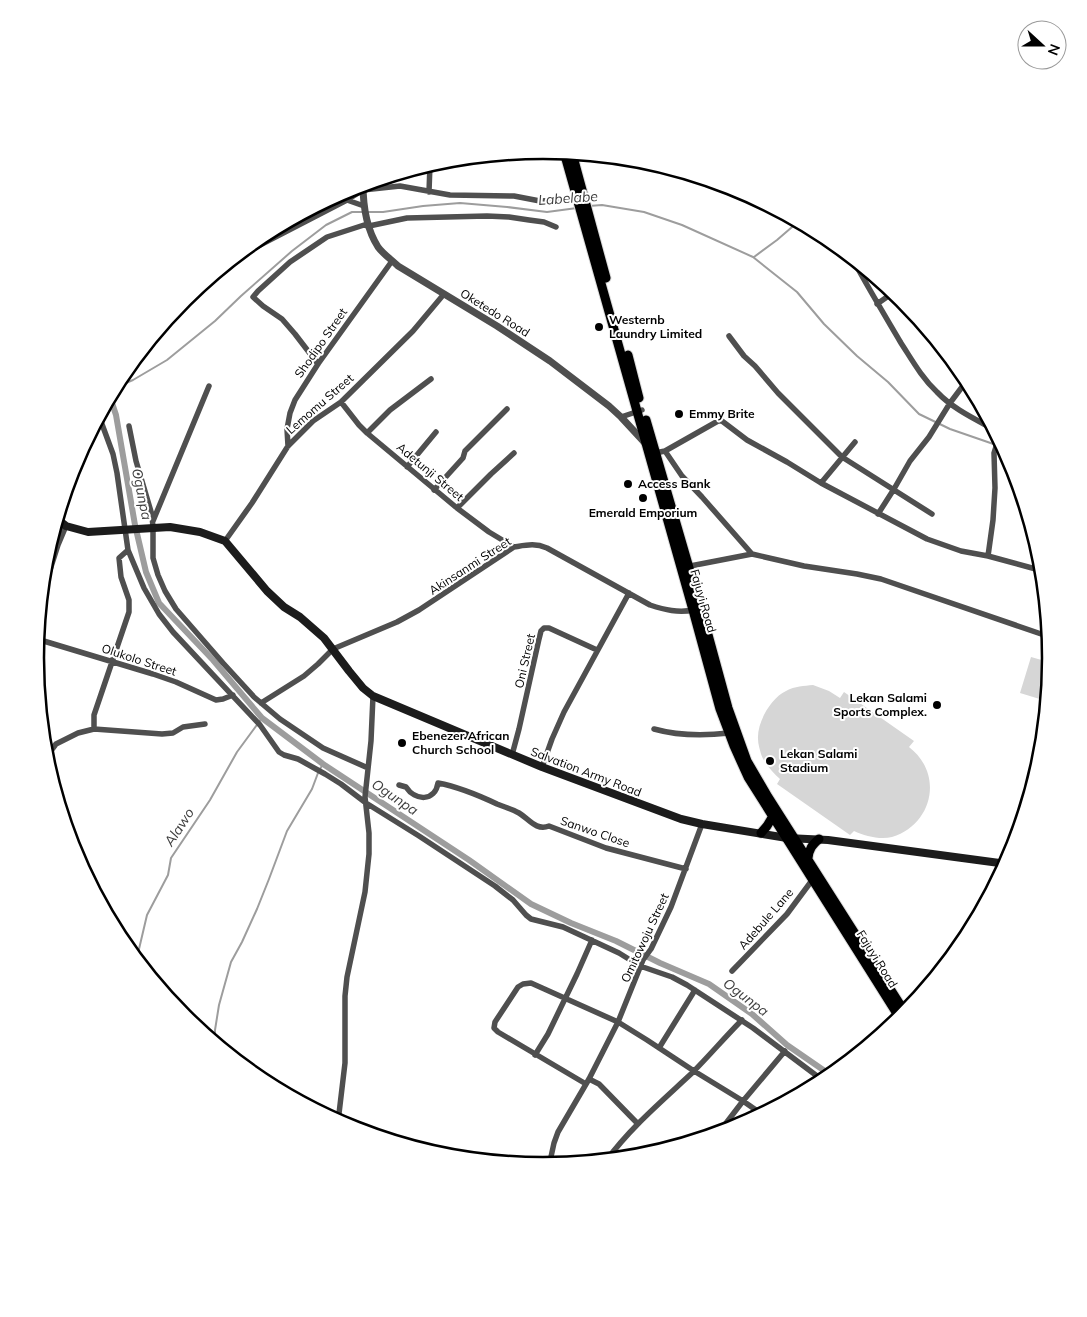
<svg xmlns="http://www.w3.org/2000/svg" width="1087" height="1317" viewBox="0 0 1087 1317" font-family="Mulish,sans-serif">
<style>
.green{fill:#d6d6d6}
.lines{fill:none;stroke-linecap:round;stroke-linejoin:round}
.stream{stroke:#9d9d9d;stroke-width:2}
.canal{stroke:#9d9d9d;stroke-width:6}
.trunk-casing{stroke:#dbdbdb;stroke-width:11}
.minor{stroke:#4f4f4f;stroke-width:5.5}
.tertiary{stroke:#4f4f4f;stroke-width:7}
.secondary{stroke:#1c1c1c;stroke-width:8}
.trunk{stroke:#000;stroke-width:9}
.poi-dot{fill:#000;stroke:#fff;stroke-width:2}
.labels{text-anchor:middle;stroke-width:4;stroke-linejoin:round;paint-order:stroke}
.street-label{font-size:12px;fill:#000;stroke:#fff}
.poi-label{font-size:12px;font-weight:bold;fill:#000;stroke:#fff;text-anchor:start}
.water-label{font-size:14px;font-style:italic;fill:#3e3e3e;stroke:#fff}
.rim{fill:none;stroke:#000;stroke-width:2.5}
</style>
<rect width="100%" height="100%" fill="#fff"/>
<path class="green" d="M1031,657l21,6 -1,11 -8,26 -23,-7z
M813,685l16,6 11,7 4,-6 70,49 -5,6c35,27 24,77 -17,90 -12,3 -27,-1 -38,-6l-4,4 -73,-51 3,-5c-7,-6 -16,-16 -19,-25 -1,-4 -3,-10 -3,-15 -1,-17 13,-41 28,-48 9,-5 18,-5 27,-6z"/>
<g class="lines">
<path class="stream" d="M589,206l13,-1 42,7 38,13 71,32 44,35 27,32 33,32 31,26 31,32 31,15 55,19
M368,212h15l40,-6 37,-3 47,4 40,5 30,-4
M754,257l23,-17 22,-19
M114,388l19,-8 34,-20 48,-39 26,-25 51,-45 34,-26 26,-13h11
M320,769l3,-5
M135,958l4,-9 8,-34 21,-40 3,-17 39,-58 27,-48 25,-34
M215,1044v-14l4,-25 12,-43 11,-20 15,-33 12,-30 18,-48 25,-42 6,-16"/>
<path class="canal" d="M110,397l6,18 19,110 11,47 13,31 54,57 49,58 61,46 146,96 62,44 40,19 45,18 44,22 49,21 43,30 35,31 45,31"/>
<defs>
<path id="trunk" d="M564,152l129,458 27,99 14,37 14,31 153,243
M572,153l34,125
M628,355l11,43
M646,420l55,189 27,99 19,53 21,36 138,217
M761,833l6,-7 6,-10
M808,858c1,-9 4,-13 11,-19"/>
</defs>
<use href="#trunk" class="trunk-casing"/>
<path class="minor" d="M429,192l1,-28
M347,200l17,6
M342,202l7,-13
M851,256c16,30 33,58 50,87 11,17 21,35 36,49 16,17 38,27 58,38
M231,260l116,-60 16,-10 37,-4 50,9 64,1 26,5 25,-1 14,-3
M877,304l17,-12
M729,336l15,20 11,10 23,27 64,64 90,57
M318,364l-23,-30 -13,-15 -19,-13 -10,-9 5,-6 32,-29 37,-25 37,-12 5,1 38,-8 80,-2 22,1 20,3 15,2 12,5
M341,402l18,23 8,8 90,75 32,24 25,15
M99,416l14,38 4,19 11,77 16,38 15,26 14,18 87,93 19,27 5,3 14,4 27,15 16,10 25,19 53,33 76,50 18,14 13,15 5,4 32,8 56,26 21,13 32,11 15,8 66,43 72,54
M621,417l21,-7
M129,426l7,35 16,54 1,13v30l5,17 7,16 11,18 47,54 31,34 26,22 43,29 45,20
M367,433l23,-23 41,-31
M288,446l-1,-17 3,-16 5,-13 23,-36 74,-103
M665,451l17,25 20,21 50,57
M655,453l10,-2 53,-30h4l25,19 40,22 34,21 106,56 34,12 27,5 55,15
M407,467l29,-35
M821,483l34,-41
M434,490l29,-32 2,-7 42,-42
M457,508l34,-34 23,-21
M878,514l16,-25 16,-28 19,-24 21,-34 18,-24
M153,521l56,-135
M225,541l27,-38 36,-57 25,-25 28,-19 72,-71 31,-37
M988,556l5,-36 2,-32 -1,-35 5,-16
M685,567l67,-13 52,12 53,8 24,5 169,58
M41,598l17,-53 8,-19
M37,639l116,35 23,8 40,18 7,-1 10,-4
M261,703l43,-27 14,-12 15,-15 64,-27 22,-12 95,-63c13,-2 21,-4 33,1l103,57c15,5 28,8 44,5
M94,729v-14l35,-103v-12l-8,-23 -2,-19 9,-8
M654,729c25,7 49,7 75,4
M512,755l7,-26 20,-90 2,-8 3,-3h5l48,22
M46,762l4,-10 6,-8 22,-11 16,-4 68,5 11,-1 10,-6 22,-3
M542,767l10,-28 12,-27 65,-119
M399,785l7,2c9,14 29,15 32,-4 21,4 40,12 59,21 7,3 15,5 22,9 10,6 17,18 30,13l57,22 80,21
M732,971l55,-57 26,-35
M659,1048l36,-58
M535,1055l13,-21 29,-60 15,-34
M589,1079l10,5 39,40
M586,1084l-88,-52 -4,-4 1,-6 23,-35 5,-3 8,-1 87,39 29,18 47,31 49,30 20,14
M338,1122l7,-59v-67l2,-19 18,-85 4,-38v-21l-4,-36 6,-56 2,-45
M717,1135l26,-34 42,-50
M606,1161c24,-33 56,-60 86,-88 17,-17 33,-36 50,-53
M549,1166l5,-23 4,-11 31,-53 29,-57 25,-62 8,-11 20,-42 31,-83"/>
<path class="tertiary" d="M363,184c0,22 3,44 15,63 5,7 14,13 20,19l99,60 53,35 59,45 12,11 25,27
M395,1142l7,2"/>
<path class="secondary" d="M57,519l9,7 22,6 82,-5 30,5 25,9 42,50 17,16 16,10 24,21 25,33 14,17 10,8 169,71 139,52 21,5 85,14 41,2 179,24"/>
<use href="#trunk" class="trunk"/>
</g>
<g class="poi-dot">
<circle cx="599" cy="327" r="5"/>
<circle cx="679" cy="414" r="5"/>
<circle cx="628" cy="484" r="5"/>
<circle cx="643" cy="498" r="5"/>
<circle cx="937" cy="705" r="5"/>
<circle cx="402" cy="743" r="5"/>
<circle cx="770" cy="761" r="5"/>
</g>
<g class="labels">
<g class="street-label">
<text transform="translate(495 313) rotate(32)" y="4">Oketedo Road</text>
<text transform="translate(321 343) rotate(-55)" y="4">Shodipo Street</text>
<text transform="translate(320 404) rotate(-41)" y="4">Lemomu Street</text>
<text transform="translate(430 472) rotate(40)" y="4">Adetunji Street</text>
<text transform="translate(470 566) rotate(-33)" y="4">Akinsanmi Street</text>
<text transform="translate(703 601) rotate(74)" y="4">Fajuyi Road</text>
<text transform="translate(139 660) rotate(18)" y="4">Olukolo Street</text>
<text transform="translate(525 661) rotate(-77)" y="4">Oni Street</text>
<text transform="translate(586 772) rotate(21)" y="4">Salvation Army Road</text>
<text transform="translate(595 832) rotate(19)" y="4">Sanwo Close</text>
<text transform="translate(766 919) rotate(-49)" y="4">Adebule Lane</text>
<text transform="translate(645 938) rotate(-65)" y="4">Omitowoju Street</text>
<text transform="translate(877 959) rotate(58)" y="4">Fajuyi Road</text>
</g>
<g class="poi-label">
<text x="609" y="324">Westernb<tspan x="609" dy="14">Laundry Limited</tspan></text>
<text x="689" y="418">Emmy Brite</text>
<text x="638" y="488">Access Bank</text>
<text x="643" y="517" text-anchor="middle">Emerald Emporium</text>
<text x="927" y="702" text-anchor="end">Lekan Salami<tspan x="927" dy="14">Sports Complex.</tspan></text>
<text x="412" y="740">Ebenezer African<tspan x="412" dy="14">Church School</tspan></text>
<text x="780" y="758">Lekan Salami<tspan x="780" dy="14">Stadium</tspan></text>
</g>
<g class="water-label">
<text transform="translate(568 198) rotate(-4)" y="5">Labelabe</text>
<text transform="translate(142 494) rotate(78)" y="5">Ogunpa</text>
<text transform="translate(395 797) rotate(34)" y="5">Ogunpa</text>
<text transform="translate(179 827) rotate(-57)" y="5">Alawo</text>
<text transform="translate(746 997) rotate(37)" y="5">Ogunpa</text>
</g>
</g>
<path d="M0 0H1087V1317H0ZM44 658a499 499 0 1 1 998 0a499 499 0 1 1-998 0Z" fill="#fff" fill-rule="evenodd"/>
<path class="rim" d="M44 658a499 499 0 1 1 998 0a499 499 0 1 1-998 0Z"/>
<g transform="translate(1042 45) rotate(111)"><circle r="24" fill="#ffffff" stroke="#999999"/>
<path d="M0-4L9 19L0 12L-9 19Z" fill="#000000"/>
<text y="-8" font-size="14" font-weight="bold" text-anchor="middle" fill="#000000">N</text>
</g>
</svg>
